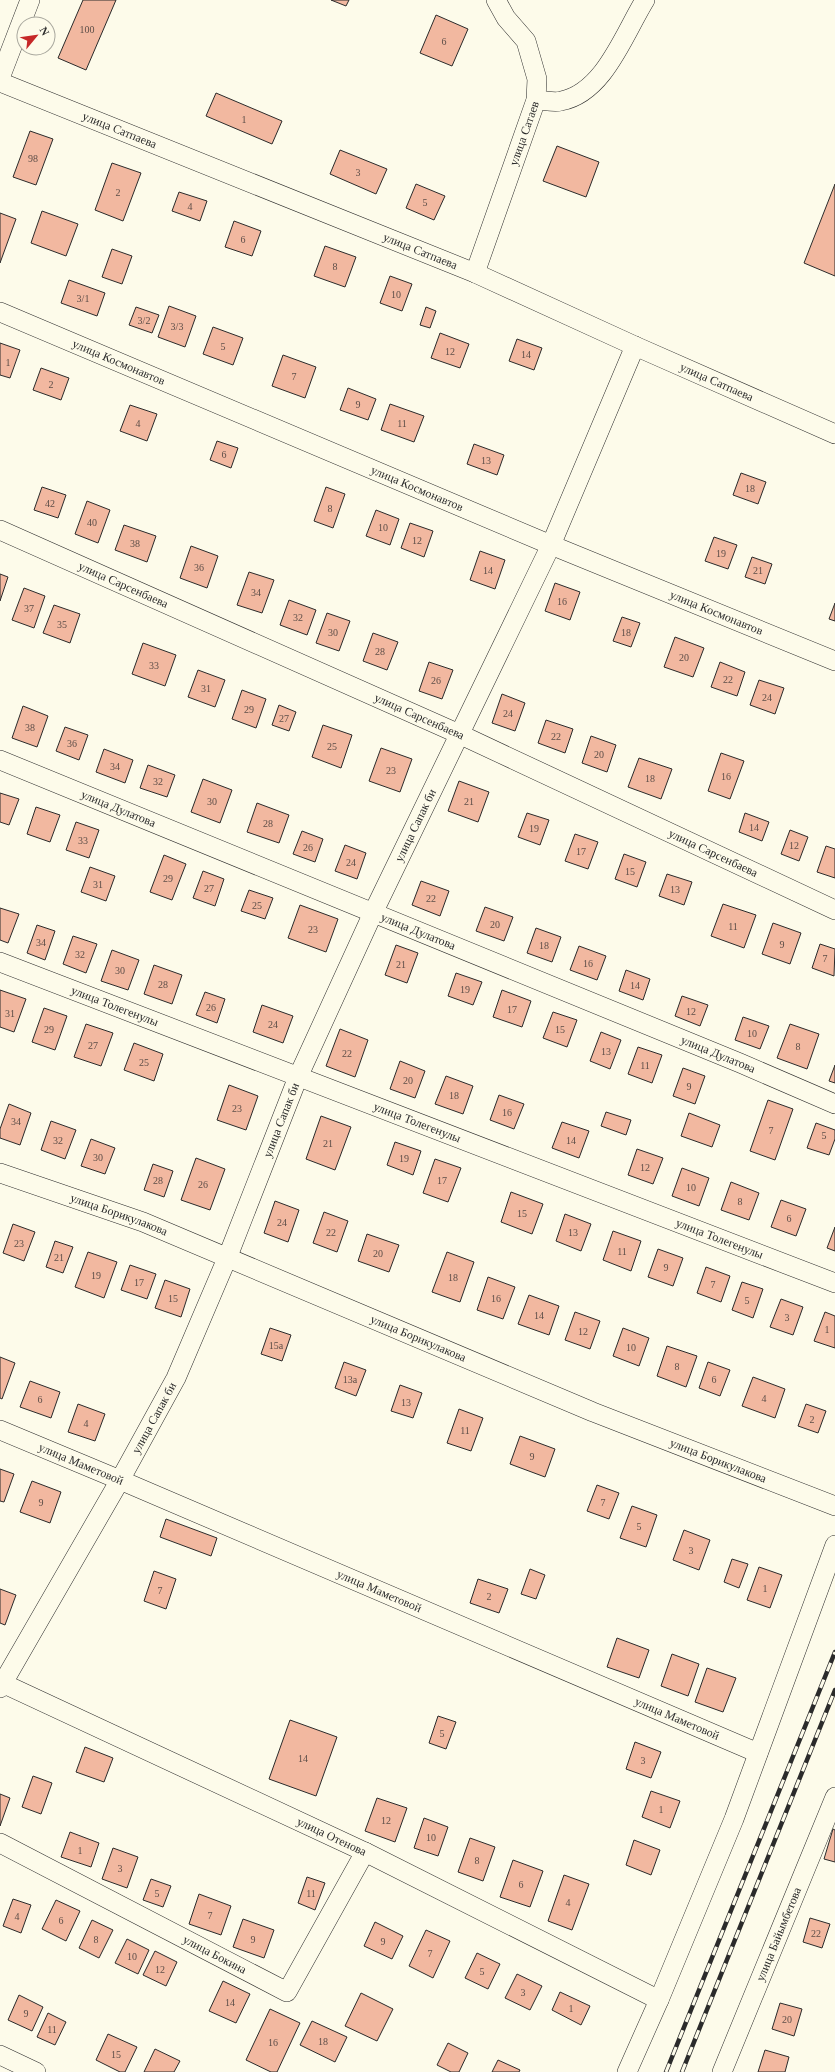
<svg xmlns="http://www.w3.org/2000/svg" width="835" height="2072" viewBox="0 0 835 2072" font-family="Georgia,serif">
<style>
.building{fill:#f2b8a0;stroke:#2b2b2b}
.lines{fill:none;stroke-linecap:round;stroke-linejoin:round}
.minor-casing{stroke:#2b2b2b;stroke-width:20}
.minor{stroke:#fdfbea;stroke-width:19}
.rail-casing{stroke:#2b2b2b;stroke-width:4.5}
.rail{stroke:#fdfbea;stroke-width:3;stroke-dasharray:9;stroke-linecap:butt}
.labels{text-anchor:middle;stroke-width:3;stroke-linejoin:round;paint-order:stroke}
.number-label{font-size:10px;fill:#5d4e48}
.street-label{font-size:12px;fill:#2b2b2b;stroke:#fdfbea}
</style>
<rect width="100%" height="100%" fill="#fdfbea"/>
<path class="building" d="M83,0h33l-30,70 -28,-12z
M331,0h18l-3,6z
M436,15l32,14 -16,37 -32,-13z
M216,93l66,28 -10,23 -66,-28z
M30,131l23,8 -17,46 -23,-8z
M557,146l42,16 -13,35 -43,-16z
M340,150l47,19 -11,25 -46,-20z
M112,163l29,10 -18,48 -28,-11z
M416,184l29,12 -11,24 -28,-12z
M835,184v92l-31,-13z
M179,192l28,9 -7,20 -28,-10z
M42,211l36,13 -12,32 -35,-13z
M0,213l16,6 -16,44z
M234,221l27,10 -9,25 -27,-9z
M325,246l31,11 -11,30 -31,-11z
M112,249l20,7 -10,28 -20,-7z
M390,276l22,8 -10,27 -22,-8z
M69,280l36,13 -8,23 -36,-13z
M169,306l27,10 -11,31 -27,-10z
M136,307l23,8 -7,18 -23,-8z
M426,307l10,4 -6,17 -10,-3z
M213,327l30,11 -10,27 -30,-11z
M440,333l29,11 -9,24 -29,-10z
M517,339l25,9 -8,22 -25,-9z
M0,343l20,7 -10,28 -10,-3z
M283,355l33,12 -11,31 -33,-12z
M41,368l28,10 -8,22 -28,-10z
M348,388l28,11 -8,21 -28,-10z
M390,404l34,12 -10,26 -33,-12z
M130,405l27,9 -10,27 -27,-10z
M217,441l21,7 -7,20 -21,-8z
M474,444l30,11 -7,20 -30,-11z
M741,473l25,9 -8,22 -25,-9z
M42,487l24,8 -8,23 -24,-8z
M326,487l19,7 -12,34 -19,-7z
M87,501l23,9 -12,33 -23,-9z
M376,510l23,9 -9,26 -24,-9z
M410,523l23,8 -9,26 -23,-9z
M124,525l32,11 -9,26 -32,-12z
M714,537l23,8 -9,24 -23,-8z
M191,546l27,10 -11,32 -27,-10z
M480,551l25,9 -10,29 -25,-9z
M752,557l20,7 -7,20 -20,-7z
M249,572l25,8 -12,33 -25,-8z
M0,574l8,3 -8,24z
M555,583l25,9 -10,28 -25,-9z
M24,588l21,8 -11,32 -22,-8z
M289,600l27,10 -9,25 -27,-10z
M835,603v18l-6,-2z
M54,605l26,9 -10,29 -27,-10z
M327,613l23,8 -11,30 -23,-8z
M622,617l18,6 -9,24 -18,-6z
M373,633l25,9 -11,28 -24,-9z
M675,637l29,11 -11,29 -29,-10z
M143,643l33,12 -11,31 -33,-12z
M429,662l24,8 -11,29 -23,-8z
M720,662l25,10 -8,24 -26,-9z
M198,670l27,10 -10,27 -27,-10z
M759,680l25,8 -9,26 -25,-9z
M242,690l24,9 -10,29 -24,-9z
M502,694l23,9 -10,28 -23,-8z
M279,705l17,7 -7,19 -17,-6z
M23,706l25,10 -11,31 -25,-9z
M546,720l27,9 -8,24 -27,-10z
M323,725l29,10 -11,33 -29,-11z
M65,727l23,8 -9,25 -23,-9z
M591,736l25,9 -9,27 -25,-9z
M381,748l31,11 -12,33 -31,-11z
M104,749l29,11 -8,23 -29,-11z
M721,753l23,8 -14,38 -22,-8z
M639,758l33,11 -11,30 -33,-12z
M148,765l27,10 -8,22 -27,-9z
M203,779l29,11 -12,33 -29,-11z
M459,781l30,11 -11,30 -30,-11z
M0,793l19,6 -10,26 -9,-3z
M257,803l32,12 -10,28 -32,-11z
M36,807l24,8 -10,27 -23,-8z
M527,813l22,7 -9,25 -22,-8z
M745,813l24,9 -7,19 -23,-9z
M76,822l23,8 -10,28 -23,-8z
M790,830l18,7 -9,24 -18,-7z
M302,831l21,8 -8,23 -22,-8z
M575,834l23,8 -10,27 -23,-8z
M345,845l21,8 -9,26 -22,-8z
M826,846l9,3v29l-18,-6z
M624,854l22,8 -9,25 -22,-8z
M164,855l22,9 -14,36 -22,-8z
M90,867l25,9 -9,25 -25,-9z
M203,871l21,8 -9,27 -22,-8z
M667,874l25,8 -8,23 -25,-9z
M421,881l28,10 -9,25 -28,-11z
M249,890l24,8 -8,21 -24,-8z
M723,904l33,11 -12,33 -33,-12z
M300,905l38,14 -12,33 -38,-14z
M485,907l28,10 -9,24 -28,-10z
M0,908l19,6 -11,29 -8,-3z
M773,923l28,10 -11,31 -28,-10z
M37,925l18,6 -10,29 -18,-7z
M536,928l25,9 -9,25 -25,-9z
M73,936l24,8 -11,29 -23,-9z
M820,944l15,5 -1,27 -22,-8z
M396,945l22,8 -11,30 -22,-8z
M579,946l27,10 -9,24 -27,-10z
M112,950l27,10 -11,30 -27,-9z
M154,965l28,10 -10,29 -28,-10z
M626,970l24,9 -7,21 -24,-9z
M456,973l26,9 -9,23 -25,-9z
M0,990l26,9 -12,33 -14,-5z
M502,990l29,11 -9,26 -29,-10z
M205,992l20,7 -8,24 -21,-8z
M682,996l26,9 -8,21 -25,-10z
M262,1005l31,11 -10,27 -30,-11z
M44,1008l23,8 -12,34 -23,-8z
M553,1012l24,8 -10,27 -24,-9z
M743,1017l26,9 -9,23 -25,-9z
M86,1024l27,9 -12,33 -27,-9z
M790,1024l29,10 -12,35 -30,-11z
M340,1029l28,11 -13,37 -29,-11z
M601,1032l20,8 -11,29 -20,-8z
M134,1043l29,11 -9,27 -30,-11z
M638,1047l24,8 -10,28 -24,-9z
M400,1061l25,10 -10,27 -25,-9z
M835,1065v18l-6,-2z
M683,1068l22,8 -10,28 -22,-8z
M446,1076l27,10 -10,28 -28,-10z
M229,1085l29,11 -12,34 -29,-10z
M499,1095l25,9 -10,25 -24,-9z
M768,1100l25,9 -18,51 -25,-9z
M9,1104l22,9 -11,32 -20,-7v-9z
M606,1112l25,8 -5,15 -25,-9z
M689,1113l31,12 -8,22 -31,-11z
M321,1116l30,11 -16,43 -29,-11z
M51,1121l25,9 -11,29 -24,-9z
M562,1122l27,9 -10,27 -27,-10z
M816,1123l19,7v9l-6,16 -22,-7z
M91,1139l24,9 -10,26 -24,-8z
M395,1142l26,9 -8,24 -26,-10z
M637,1149l26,9 -10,26 -25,-9z
M196,1158l29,11 -15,41 -29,-10z
M435,1159l26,9 -13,34 -25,-9z
M153,1164l20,7 -9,26 -20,-7z
M682,1168l27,10 -10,28 -27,-10z
M731,1182l28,11 -10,27 -28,-10z
M511,1192l32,12 -11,30 -31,-12z
M781,1200l25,9 -10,27 -25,-9z
M275,1201l24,9 -11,32 -24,-9z
M324,1212l24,9 -11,31 -24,-9z
M565,1214l26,10 -10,27 -25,-10z
M13,1224l22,8 -11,29 -21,-8z
M835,1227v24l-8,-3z
M613,1231l28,10 -10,30 -28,-11z
M367,1234l32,11 -10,27 -31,-11z
M55,1241l18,6 -10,26 -17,-6z
M658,1249l25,9 -10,28 -25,-9z
M88,1252l29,10 -13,36 -29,-11z
M447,1252l27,10 -14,40 -28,-10z
M130,1265l26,9 -9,25 -26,-9z
M706,1267l24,9 -9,26 -24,-9z
M488,1277l27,10 -12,32 -26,-9z
M165,1280l25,9 -9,28 -26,-9z
M742,1282l21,7 -10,29 -21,-8z
M529,1295l30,11 -10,29 -31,-11z
M781,1299l22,8 -10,28 -23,-8z
M575,1312l25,9 -10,28 -25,-9z
M825,1312l10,4v32l-21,-7z
M270,1328l21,7 -9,26 -21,-7z
M623,1328l26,10 -10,28 -26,-10z
M667,1346l30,10 -11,31 -29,-11z
M0,1357l15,6 -13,36 -2,-1z
M344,1362l22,8 -10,26 -21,-8z
M708,1362l22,8 -10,26 -21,-8z
M753,1377l32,12 -10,29 -33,-12z
M30,1381l30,11 -9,26 -31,-11z
M400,1385l22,8 -9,25 -22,-7z
M78,1404l27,10 -10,27 -27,-9z
M806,1404l20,7 -8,22 -20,-7z
M459,1409l24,9 -12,33 -24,-8z
M520,1436l35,13 -10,28 -35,-13z
M0,1469l14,5 -10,28 -4,-1z
M32,1481l29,11 -11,31 -30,-11z
M597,1485l22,8 -10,26 -22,-8z
M632,1506l25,9 -11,32 -26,-9z
M166,1519l51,19 -6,18 -51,-19z
M684,1530l26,10 -11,30 -26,-10z
M732,1559l16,5 -9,24 -15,-6z
M759,1567l23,8 -12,33 -23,-8z
M530,1569l15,6 -9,24 -15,-5z
M154,1571l22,8 -10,30 -22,-8z
M478,1579l30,10 -9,24 -29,-10z
M0,1589l16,6 -11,30 -5,-2z
M617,1638l32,12 -10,28 -32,-11z
M672,1654l27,10 -11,32 -27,-10z
M707,1668l29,10 -13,34 -28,-10z
M438,1716l18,6 -10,27 -17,-6z
M290,1720l47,17 -21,59 -47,-17z
M635,1742l26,10 -10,26 -25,-9z
M85,1747l28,11 -9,24 -28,-10z
M33,1776l19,7 -11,31 -19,-7z
M651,1791l29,10 -10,27 -28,-11z
M0,1794l10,4 -10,28z
M377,1798l30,10 -12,34 -30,-11z
M424,1818l24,9 -10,29 -24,-8z
M833,1829l2,1v32l-11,-3z
M70,1832l29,11 -8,24 -30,-10z
M470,1838l25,9 -12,34 -25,-9z
M634,1840l26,10 -9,25 -25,-10z
M113,1848l25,9 -11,31 -25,-9z
M513,1860l30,11 -13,36 -30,-10z
M564,1875l25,9 -17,46 -24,-9z
M307,1877l18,6 -10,27 -17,-7z
M151,1879l20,7 -8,21 -20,-7z
M199,1894l32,12 -10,29 -32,-11z
M13,1899l18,6 -10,28 -18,-7z
M56,1900l24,11 -14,30 -24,-12z
M810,1918l20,6 -8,24 -19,-6z
M243,1919l31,11 -10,28 -31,-11z
M92,1920l21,10 -14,28 -20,-10z
M375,1922l28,14 -11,23 -28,-13z
M426,1930l24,11 -17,37 -24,-12z
M127,1939l22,11 -11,24 -23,-11z
M155,1951l22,11 -11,24 -23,-11z
M477,1953l23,11 -12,25 -23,-11z
M517,1974l25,12 -12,24 -25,-12z
M223,1981l27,13 -14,29 -27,-12z
M560,1992l30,14 -9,19 -29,-15z
M361,1993l32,16 -16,32 -32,-15z
M19,1995l24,12 -11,24 -24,-11z
M780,2003l22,6 -8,27 -22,-7z
M270,2009l30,14 -23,49h-6l-25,-12z
M48,2013l18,9 -11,23 -18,-8z
M312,2021l35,16 -12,25 -35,-17z
M108,2034l29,13 -12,25h-5l-24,-12z
M448,2043l20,10 -9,19h-8l-14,-7z
M155,2049l25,12 -6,11h-30z
M765,2050l24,7 -4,15h-27z
M498,2060l22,10 -1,2h-27z"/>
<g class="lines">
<defs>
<g id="minor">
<path d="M0,78l30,-78"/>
<path id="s1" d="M0,82l475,191 160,73 200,88"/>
<path d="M536,100c8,0 18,3 25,1 43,-8 63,-67 84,-101"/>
<path id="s2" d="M475,273l61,-173 1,-21 -11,-38 -20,-23 -10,-18"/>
<path id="s3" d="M0,312l551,233 284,116"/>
<path id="s4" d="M0,530l459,204 376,176"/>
<path id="s5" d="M0,760l740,303 95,41"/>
<path id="s6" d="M0,962l835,321"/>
<path id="s7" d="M0,1173l143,49 450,190 242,94"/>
<path id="s8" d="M0,1430l120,50 638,273"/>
<path id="s9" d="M0,1682l365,170 294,148"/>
<path id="s10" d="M0,1688l120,-208 56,-102 52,-122 70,-179 75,-164 178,-368 84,-199"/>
<path id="s11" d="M0,1843l287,149 78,-140"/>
<path d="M0,2055l36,17"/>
<path d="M627,2072l32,-72 75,-181 101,-274"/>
<path id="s12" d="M722,2072l113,-275"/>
</g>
</defs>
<use href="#minor" class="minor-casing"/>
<use href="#minor" class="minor"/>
<defs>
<path id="rail" d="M666,2072l169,-420
M682,2072l153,-382"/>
</defs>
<use href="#rail" class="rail-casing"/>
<use href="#rail" class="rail"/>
</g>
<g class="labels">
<g class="number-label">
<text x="87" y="33">100</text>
<text x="444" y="45">6</text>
<text x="244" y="123">1</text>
<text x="33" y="162">98</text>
<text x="358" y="176">3</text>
<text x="118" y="196">2</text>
<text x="425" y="206">5</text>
<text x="190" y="210">4</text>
<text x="243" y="243">6</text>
<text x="335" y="270">8</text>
<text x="396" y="298">10</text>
<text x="83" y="302">3/1</text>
<text x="144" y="324">3/2</text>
<text x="177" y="330">3/3</text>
<text x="223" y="350">5</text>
<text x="450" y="355">12</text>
<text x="526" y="358">14</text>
<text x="8" y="366">1</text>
<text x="294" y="380">7</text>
<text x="51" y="388">2</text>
<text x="358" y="408">9</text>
<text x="138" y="427">4</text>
<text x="402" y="427">11</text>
<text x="224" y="458">6</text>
<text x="486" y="464">13</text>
<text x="750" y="492">18</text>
<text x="50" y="507">42</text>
<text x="330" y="512">8</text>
<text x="92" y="526">40</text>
<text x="383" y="531">10</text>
<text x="417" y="544">12</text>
<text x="135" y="547">38</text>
<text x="721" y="557">19</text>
<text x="199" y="571">36</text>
<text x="488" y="574">14</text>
<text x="758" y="574">21</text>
<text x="256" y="596">34</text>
<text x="562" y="605">16</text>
<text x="29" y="612">37</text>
<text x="298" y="621">32</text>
<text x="62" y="628">35</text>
<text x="333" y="636">30</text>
<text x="626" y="636">18</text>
<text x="380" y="655">28</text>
<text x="684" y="661">20</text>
<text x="154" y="669">33</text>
<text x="728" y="683">22</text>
<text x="436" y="684">26</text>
<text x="206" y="692">31</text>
<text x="767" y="701">24</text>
<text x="249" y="713">29</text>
<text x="508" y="717">24</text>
<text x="284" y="722">27</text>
<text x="30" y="731">38</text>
<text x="556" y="740">22</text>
<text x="72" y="747">36</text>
<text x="332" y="750">25</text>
<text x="599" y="758">20</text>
<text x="115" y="770">34</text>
<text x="391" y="774">23</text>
<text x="726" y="780">16</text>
<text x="650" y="782">18</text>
<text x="158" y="785">32</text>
<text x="212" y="805">30</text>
<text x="469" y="805">21</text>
<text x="268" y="827">28</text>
<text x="754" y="831">14</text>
<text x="534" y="832">19</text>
<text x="83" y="844">33</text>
<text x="794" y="849">12</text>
<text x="308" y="851">26</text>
<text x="581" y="855">17</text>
<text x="351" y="866">24</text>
<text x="630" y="875">15</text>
<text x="168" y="882">29</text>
<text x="98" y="888">31</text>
<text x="209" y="892">27</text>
<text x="675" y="893">13</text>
<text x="431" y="902">22</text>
<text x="257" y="909">25</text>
<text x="495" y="928">20</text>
<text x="733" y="930">11</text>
<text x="313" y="933">23</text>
<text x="41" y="946">34</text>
<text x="782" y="948">9</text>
<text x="544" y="949">18</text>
<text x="80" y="958">32</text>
<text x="825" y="962">7</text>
<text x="588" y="967">16</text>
<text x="401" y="968">21</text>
<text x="120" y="974">30</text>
<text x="163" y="988">28</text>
<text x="635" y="989">14</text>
<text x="465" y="993">19</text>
<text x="211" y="1011">26</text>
<text x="512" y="1013">17</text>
<text x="691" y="1015">12</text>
<text x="10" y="1017">31</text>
<text x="273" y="1028">24</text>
<text x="49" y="1033">29</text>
<text x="560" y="1033">15</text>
<text x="752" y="1037">10</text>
<text x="93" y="1049">27</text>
<text x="798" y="1050">8</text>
<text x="606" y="1055">13</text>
<text x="347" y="1057">22</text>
<text x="144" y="1066">25</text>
<text x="645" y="1069">11</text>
<text x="408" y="1084">20</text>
<text x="689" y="1090">9</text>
<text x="454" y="1099">18</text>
<text x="237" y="1112">23</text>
<text x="507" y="1116">16</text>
<text x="16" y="1125">34</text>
<text x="771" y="1134">7</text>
<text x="824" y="1139">5</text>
<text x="58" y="1144">32</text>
<text x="571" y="1144">14</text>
<text x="328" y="1147">21</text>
<text x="98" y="1161">30</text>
<text x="404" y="1162">19</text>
<text x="645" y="1171">12</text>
<text x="158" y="1184">28</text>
<text x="442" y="1184">17</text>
<text x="203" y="1188">26</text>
<text x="691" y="1191">10</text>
<text x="740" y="1205">8</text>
<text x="522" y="1217">15</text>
<text x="789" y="1222">6</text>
<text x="282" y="1226">24</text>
<text x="331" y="1236">22</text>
<text x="573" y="1236">13</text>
<text x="19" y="1247">23</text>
<text x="622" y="1255">11</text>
<text x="378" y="1257">20</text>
<text x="59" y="1261">21</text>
<text x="666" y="1271">9</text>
<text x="96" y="1279">19</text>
<text x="453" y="1281">18</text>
<text x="139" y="1286">17</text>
<text x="713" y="1288">7</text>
<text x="173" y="1302">15</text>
<text x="496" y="1302">16</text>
<text x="747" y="1304">5</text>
<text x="539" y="1319">14</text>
<text x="787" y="1321">3</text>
<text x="827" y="1333">1</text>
<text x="583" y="1335">12</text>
<text x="276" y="1349">15а</text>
<text x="631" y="1351">10</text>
<text x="677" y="1370">8</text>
<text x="350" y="1383">13а</text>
<text x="714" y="1383">6</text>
<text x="764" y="1402">4</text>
<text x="40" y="1403">6</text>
<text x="406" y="1406">13</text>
<text x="812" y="1423">2</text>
<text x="86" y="1427">4</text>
<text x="465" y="1434">11</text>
<text x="532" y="1460">9</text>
<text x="41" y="1506">9</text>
<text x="603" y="1506">7</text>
<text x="639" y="1530">5</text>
<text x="691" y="1554">3</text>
<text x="765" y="1592">1</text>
<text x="160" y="1594">7</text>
<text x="489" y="1600">2</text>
<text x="442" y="1737">5</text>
<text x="303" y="1762">14</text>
<text x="643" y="1764">3</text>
<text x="661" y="1813">1</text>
<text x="386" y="1824">12</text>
<text x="431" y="1841">10</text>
<text x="80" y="1854">1</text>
<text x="477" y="1864">8</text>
<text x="120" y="1872">3</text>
<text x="521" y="1888">6</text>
<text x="157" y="1897">5</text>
<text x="311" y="1897">11</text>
<text x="568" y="1906">4</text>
<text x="210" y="1919">7</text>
<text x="17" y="1920">4</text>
<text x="61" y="1924">6</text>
<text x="816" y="1937">22</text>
<text x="96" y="1943">8</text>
<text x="253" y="1943">9</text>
<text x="383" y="1945">9</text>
<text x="430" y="1957">7</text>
<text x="132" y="1960">10</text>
<text x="160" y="1973">12</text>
<text x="482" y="1975">5</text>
<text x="523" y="1996">3</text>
<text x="230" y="2006">14</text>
<text x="571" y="2012">1</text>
<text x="26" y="2017">9</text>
<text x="787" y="2023">20</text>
<text x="52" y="2033">11</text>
<text x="323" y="2045">18</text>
<text x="273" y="2046">16</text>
<text x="116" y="2058">15</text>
</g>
<g class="street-label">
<text dy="4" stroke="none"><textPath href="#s1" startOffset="129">улица Сатпаева</textPath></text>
<text dy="4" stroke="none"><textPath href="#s2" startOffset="148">улица Сатаев</textPath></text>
<text dy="4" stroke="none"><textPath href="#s1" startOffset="453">улица Сатпаева</textPath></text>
<text dy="4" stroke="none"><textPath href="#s3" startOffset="129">улица Космонавтов</textPath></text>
<text dy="4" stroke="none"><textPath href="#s1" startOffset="777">улица Сатпаева</textPath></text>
<text dy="4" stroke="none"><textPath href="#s3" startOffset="453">улица Космонавтов</textPath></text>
<text dy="4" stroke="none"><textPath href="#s4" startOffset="135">улица Сарсенбаева</textPath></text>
<text dy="4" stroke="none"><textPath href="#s3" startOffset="777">улица Космонавтов</textPath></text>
<text dy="4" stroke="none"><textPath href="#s4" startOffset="459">улица Сарсенбаева</textPath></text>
<text dy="4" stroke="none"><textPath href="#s5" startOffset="128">улица Дулатова</textPath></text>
<text dy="4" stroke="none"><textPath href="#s10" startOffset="959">улица Сапак би</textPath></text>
<text dy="4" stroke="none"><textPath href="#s4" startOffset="783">улица Сарсенбаева</textPath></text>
<text dy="4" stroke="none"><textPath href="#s5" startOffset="452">улица Дулатова</textPath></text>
<text dy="4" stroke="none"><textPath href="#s6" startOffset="123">улица Толегенулы</textPath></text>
<text dy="4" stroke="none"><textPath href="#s5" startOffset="776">улица Дулатова</textPath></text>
<text dy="4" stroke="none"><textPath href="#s10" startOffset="635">улица Сапак би</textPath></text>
<text dy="4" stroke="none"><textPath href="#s6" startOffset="447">улица Толегенулы</textPath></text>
<text dy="4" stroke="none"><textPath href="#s7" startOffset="126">улица Борикулакова</textPath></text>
<text dy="4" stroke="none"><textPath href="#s6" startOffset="771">улица Толегенулы</textPath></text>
<text dy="4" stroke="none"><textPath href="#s7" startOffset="450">улица Борикулакова</textPath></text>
<text dy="4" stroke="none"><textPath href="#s10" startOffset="311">улица Сапак би</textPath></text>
<text dy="4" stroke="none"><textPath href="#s7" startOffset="774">улица Борикулакова</textPath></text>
<text dy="4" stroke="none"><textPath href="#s8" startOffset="88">улица Маметовой</textPath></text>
<text dy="4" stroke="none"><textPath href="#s8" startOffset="412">улица Маметовой</textPath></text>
<text dy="4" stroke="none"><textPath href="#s8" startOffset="736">улица Маметовой</textPath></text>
<text dy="4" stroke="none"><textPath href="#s9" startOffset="366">улица Отенова</textPath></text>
<text dy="4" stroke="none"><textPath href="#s12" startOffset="149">улица Байымбетова</textPath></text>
<text dy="4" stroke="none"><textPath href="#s11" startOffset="242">улица Бокина</textPath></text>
</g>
</g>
<g transform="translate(36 36) rotate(61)"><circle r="19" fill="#fdfbea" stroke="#a9a89e"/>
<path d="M0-3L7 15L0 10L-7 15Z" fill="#c62828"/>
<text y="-6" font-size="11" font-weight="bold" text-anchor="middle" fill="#2b2b2b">N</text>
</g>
</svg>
